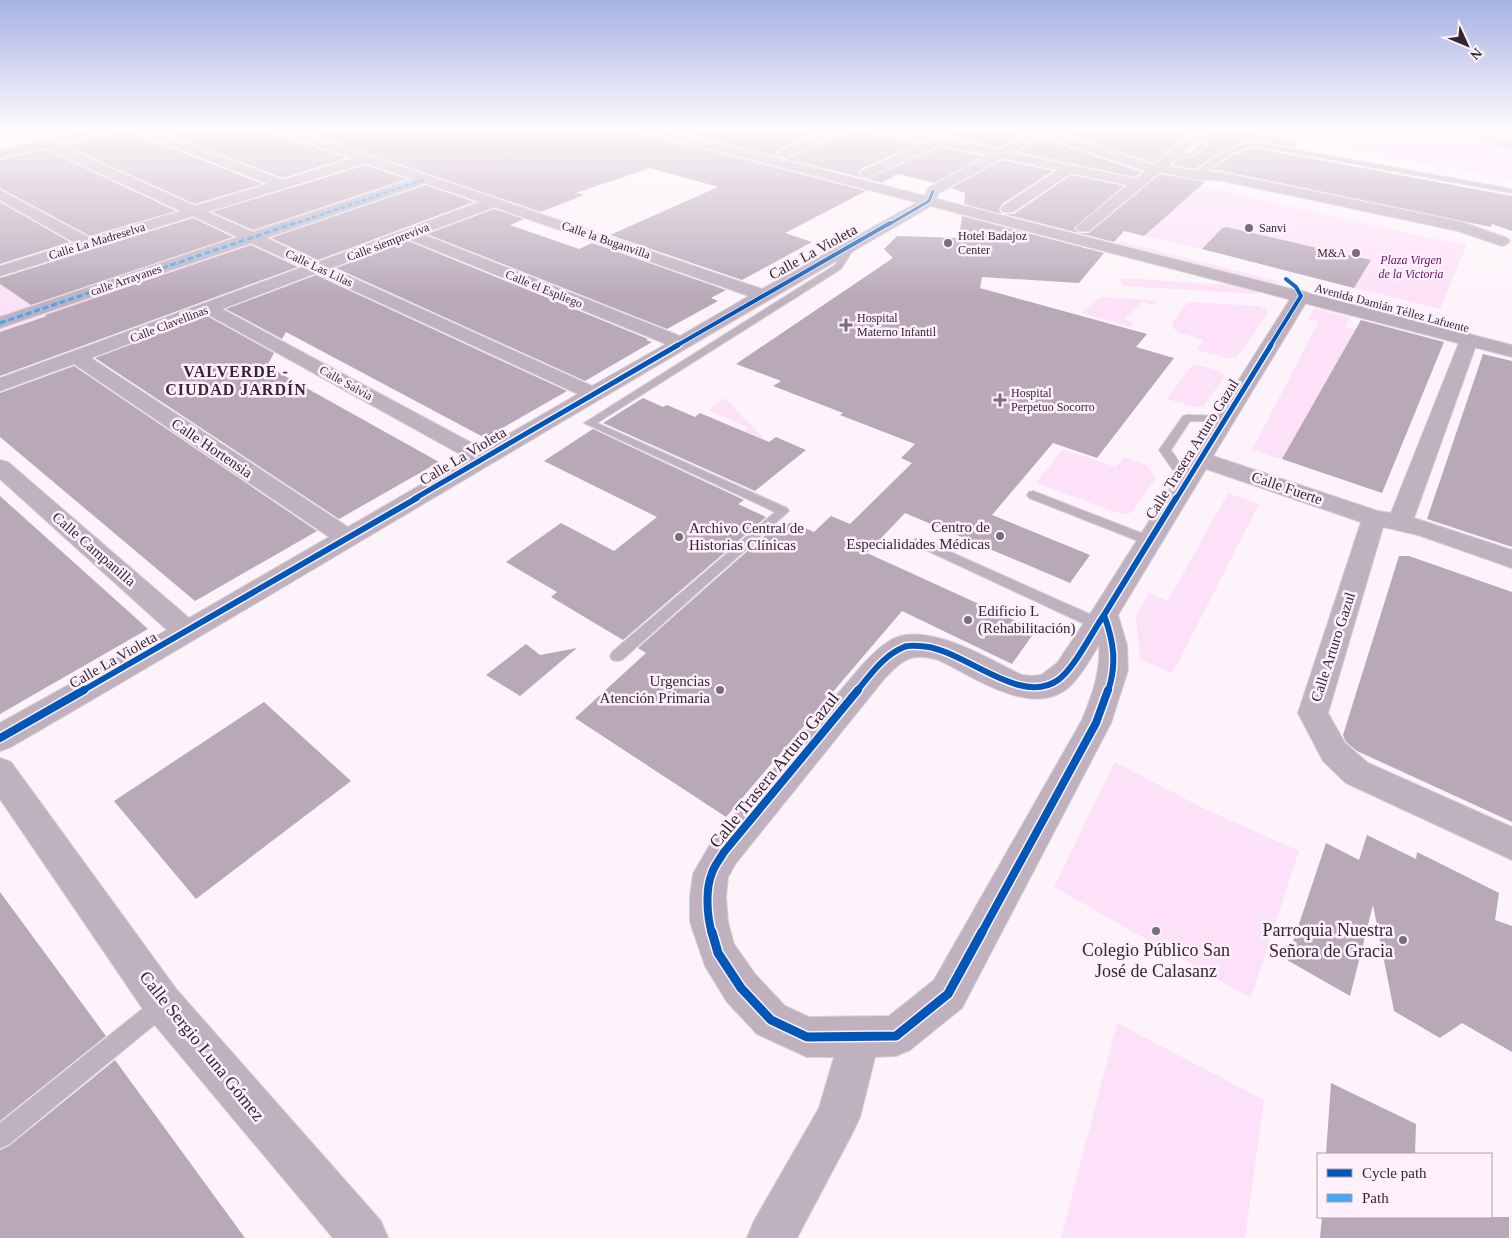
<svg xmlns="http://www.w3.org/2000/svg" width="1512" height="1238" viewBox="0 0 1512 1238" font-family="'Times New Roman',serif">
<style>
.green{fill:#fde1f8}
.building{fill:#b9a8b7}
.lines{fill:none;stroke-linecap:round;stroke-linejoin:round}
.lane-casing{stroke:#d7d0d5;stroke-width:2}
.street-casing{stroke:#d7d0d5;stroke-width:2}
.secondary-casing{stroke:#d7d0d5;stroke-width:2}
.lane{fill:#c0b1be;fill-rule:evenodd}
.street{fill:#c0b1be;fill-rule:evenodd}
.secondary{fill:#beafbc;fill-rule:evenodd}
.quiet-far1{stroke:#3fa9f5;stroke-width:2.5;stroke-dasharray:5 2.5;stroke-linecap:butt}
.quiet{stroke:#3fa9f5;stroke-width:3;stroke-dasharray:6 3;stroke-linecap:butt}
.cycleway-far5-casing{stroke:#fff0fc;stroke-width:4.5}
.cycleway-far4-casing{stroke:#fff0fc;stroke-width:5.5}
.cycleway-far3-casing{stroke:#fff0fc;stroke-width:8}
.cycleway-far2-casing{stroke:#fff0fc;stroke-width:9}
.cycleway-far1-casing{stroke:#fff0fc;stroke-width:11}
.cycleway-casing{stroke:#fff0fc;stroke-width:12}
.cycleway-far5{stroke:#0057b8;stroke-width:3}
.cycleway-far4{stroke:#0057b8;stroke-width:4}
.cycleway-far3{stroke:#0057b8;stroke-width:5}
.cycleway-far2{stroke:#0057b8;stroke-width:6}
.cycleway-far1{stroke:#0057b8;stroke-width:8}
.cycleway{stroke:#0057b8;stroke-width:9}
.poi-dot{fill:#786f77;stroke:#fff0fc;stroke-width:2}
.labels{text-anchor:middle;stroke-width:5;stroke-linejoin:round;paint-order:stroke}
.far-poi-label{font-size:12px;fill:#312830;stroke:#fff0fc;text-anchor:start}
.far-street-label{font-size:12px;fill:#312830;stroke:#fff0fc}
.far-park-label{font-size:12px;font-style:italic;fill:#680d63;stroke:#fff0fc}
.street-label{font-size:15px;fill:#312830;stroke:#fff0fc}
.poi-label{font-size:15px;fill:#312830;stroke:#fff0fc;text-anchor:end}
.far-district-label{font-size:16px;font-weight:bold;letter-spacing:1px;fill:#372535;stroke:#fff0fc}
.near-street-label{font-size:18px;fill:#312830;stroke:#fff0fc}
.near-poi-label{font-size:18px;fill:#312830;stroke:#fff0fc;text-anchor:end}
</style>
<rect width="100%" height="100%" fill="#fcf4fa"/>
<path class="green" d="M656,128h15l165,41h-16z
M1231,128h217l64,25v27z
M398,182l19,7 -417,143v-48l31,21z
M1199,186l250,56 18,2 -27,65 -86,-21 17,-28 -54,-13 -20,27 -39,-11 20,-24 -51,-12 -25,22 -58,-13z
M1120,241l154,39 7,4h-10l-155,-39z
M1119,278l111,7 29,7 -2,2 -134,-8z
M1100,297l58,4 -4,4 -11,-3 -18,17 10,4 -4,4 -49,-14z
M1194,302l63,4 9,3 2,5 -32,44h-11l-28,-8 7,-10 -27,-8 -6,-7 16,-22z
M1315,308l35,10 -5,9 11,3 -74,129 -30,-9 67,-129 -11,-2z
M1193,364l27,7 5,5 -22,31h-9l-27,-8z
M725,398l39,40 -4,3 -20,-7 8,-6 -40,-18z
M1063,449l53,18 8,-10 23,8 9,13 -25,35 -10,1 -85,-31z
M1228,493l31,11 -80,157 -8,12 -31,-14 -4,-42 13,-24 19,8z
M1115,762l88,46 96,43 -48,147 -197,-111z
M1117,1023l147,77 -19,138h-184z"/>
<path class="building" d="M130,128l3,5 130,51 -68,20 -131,-59z
M151,128h119l3,5 74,25 -64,20z
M292,128h346l4,5 224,58 -81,42 27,9 -70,38 -132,-45 108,-48 -68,-19 -74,25 8,2 -43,17z
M664,128h166l-50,20 -3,5 6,5z
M851,128h19l4,5 46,10 -59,26 -3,5 6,4 -78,-19 62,-26z
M900,128h121l5,5 -27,15 -50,-11 -6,-4 -6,2z
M1056,128h141l-44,35 -99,-33z
M1214,128h15l71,13 -7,6 -33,-6 -20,2 -18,8 -27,18 -23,-4 7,-6 16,-2 12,-10v-3l-7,-3z
M1042,138l99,34 -6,5 -118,-25z
M940,147l44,9 -50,27 -36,-9 -16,9 -14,-4z
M44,149l132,62 -86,25 -90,-48v-28z
M1249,149h11l252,47v35l-20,-7 -1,3 -273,-57h-8l22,-15z
M1002,160l51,11 -51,33 -3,6 3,4 -38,-10 1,-11 -14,-5z
M366,165l41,14 -154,51 -41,-18z
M1160,174l45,8 -61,54 -20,-5 -10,11 -110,-28h10l57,-39 53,11 -50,42 5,5h10z
M426,185l48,17 -156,58 -47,-22z
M0,202l70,40 -70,22z
M494,209l30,10 -14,6 69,24 13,-6 134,47 -15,8 7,3 -51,28 -240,-95z
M962,216l142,37 -25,30 -97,-6 -2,11 167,46 -11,13 38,11 -77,100 -44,-15 -61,72 98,40 -20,28 -165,-70 -38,40 169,77 -24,34 -110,-53 -176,206 -151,-99 71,-65 -8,-5 141,-125 7,3 5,-4 23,10 17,-16 19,8 62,-61 -11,-5 14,-14 -75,-29 3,-2 -70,-27 8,-5 -45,-17 157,-106 -9,-9 13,-13 62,2z
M193,218l40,19 -202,68 -31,-21v-6z
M1227,227l90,21 54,12 -17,28 -152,-39 20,-21z
M408,241l240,98 -2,1 6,2 -67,39 -249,-113z
M251,245l47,22 -298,109v-44l47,-16 -2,-1z
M316,275l251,116 -82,47 -199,-106 -4,7 -56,-30z
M207,316l67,37 -7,13 172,96 -100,57 -244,-161z
M1361,320l83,22 -62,151 -100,-34z
M1483,354l29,7v186l-85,-28z
M74,366l243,165 -122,70 -195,-164v-44z
M643,398l20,9 4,-2 28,12 5,-4 69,29 7,-5 30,13 -51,41 -152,-68z
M593,429l151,71 -6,4 28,13 -143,123 -72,-43 6,-5 -51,-30 55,-39 53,28 43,-34 -113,-56z
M0,496l148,133 -148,85z
M1399,556h10l103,36v230l-155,-71 -11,-9 -3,-7z
M526,644l14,11 37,-7 -57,48 -34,-21z
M264,702l87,79 -155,118 -82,-98z
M1367,835l49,24 1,-7 82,41 -4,27 17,6v126l-50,-29 -22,15 -46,-27 -21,-106 -23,91 -63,-36 39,-117 33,17z
M0,892l106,144 -106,85z
M115,1060l130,178h-245v-88l9,-4z
M1331,1083l85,41 -1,30h-89z
M1322,1217h187v21h-189z"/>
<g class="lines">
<defs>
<path id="lane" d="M1188,139h4l14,7 -12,10 -26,2v-2l2,-1 20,-2 9,-7 -11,-5z
M1260,143l252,46v4l-252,-46c-33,-1 -40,20 -66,30l-3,-2c20,-16 42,-33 69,-32z
M851,240l7,2 -17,27 -244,154 190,85 2,3 -167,149 -5,1 -5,-1 -2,-4 2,-4 163,-140 -191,-89 251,-158z
M1187,415l38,1 5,3 -5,3 -35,-1 -19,29 21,31 -6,3 -4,-1 -23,-33 24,-34z
M1033,491l121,47 2,3 -2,3h-8l-117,-46 -2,-3 2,-3z
M919,538l184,82 2,4 -2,4h-10l-178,-83 -2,-3 2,-3z
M163,995l7,3 3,7 -3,7 -162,133 -8,3v-25l156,-125z"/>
<path id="street" d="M132,128h15l136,52 70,-22 -79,-27 -2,-3h16l474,161 156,-87 5,-3 5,-11 61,-33 -49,-10 -73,33 -7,-4 2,-3 64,-29 -52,-11 -2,-3h21l44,9 5,-2 6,4 51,11 32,-17 -6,-2 -2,-3h31l-3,3 102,34 46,-37h13l-44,38 26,5 29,2 239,49 45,16 3,3 -3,3 -5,2 -44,-15 -235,-50 -29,-2 -34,-7 -71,59h-10l-3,-3 3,-3 49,-40 -57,-12 -58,39h-10l-2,-3 2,-3 55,-36 -56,-12 -63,35 -5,11 -6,4c-308,176 -610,361 -917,539l-11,4v-28l167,-93 -167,-151v-19l8,2 181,156 140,-81 -255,-173 -74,27v-13l303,-111 -52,-24 -251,85v-11l238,-80 -45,-21 -193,60v-10l75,-23 -75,-43v-10l90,48 91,-27 -140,-65 -2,-3 2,-3h8l146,66 74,-22 -135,-53zM1042,136l103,35 -9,8 -124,-26zM366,163l47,16 -160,53 -46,-20zM426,183l54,19 -162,60 -52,-24zM494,207l255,89 -69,40 -258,-102zM408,239l258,105 -74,42 -261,-118zM316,273l262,121 -95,55 -261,-140zM207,314l260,144 -119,69 -257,-169z
M834,128h15l-2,3 -58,25 -4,1 -6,-4 2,-3z
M1459,128h16l37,14v8l-51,-19z
M1301,291l6,1 3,4 -97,160 165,55 13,2 69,-173 2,-4 7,-2 7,2 2,4 -64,178 98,32v18l-94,-33 -35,-8 -55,186 17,30 23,20 144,64v33l-166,-77 -23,-22 -25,-48 63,-191 -155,-53 -88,146 9,30 1,25 -17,53 -149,285 -52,42 -14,6 -21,1 -15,60 -7,15 -56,106h-50l7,-17 65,-113 15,-51h-27l-50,-23 -30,-32 -22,-36 -15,-44v-25l3,-23 19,-33 152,-178c11,-11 24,-25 41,-28 38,-5 83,24 117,40l10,1 9,-1 16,-12 37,-55 198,-312 3,-4zM1099,645c2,27 -7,50 -17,75l-148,260 -45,36 -80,1 -24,-11 -30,-32 -21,-30 -6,-22 -2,-25 2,-20 8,-14 148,-184c19,-20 27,-27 55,-19 35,17 95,60 131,26 12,-11 20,-27 29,-41z
M0,758l11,4 166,228 204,231 7,17h-55l-184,-220 -149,-219z"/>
<path id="secondary" d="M97,128h19l-2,3 -114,27v-8z
M640,128h18l854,217v12l-870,-226z"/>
</defs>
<use href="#lane" class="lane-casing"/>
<use href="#street" class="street-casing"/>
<use href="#secondary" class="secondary-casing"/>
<use href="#lane" class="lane"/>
<use href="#street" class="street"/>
<use href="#secondary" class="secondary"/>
<path class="quiet-far1" d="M291,225l135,-46"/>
<path class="quiet" d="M0,323l295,-100"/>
<defs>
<path id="cycleway-far5" d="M888,225l41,-24 4,-10"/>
<path id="cycleway-far4" d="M676,346l214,-123
M1270,346l31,-50 -5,-9 -10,-8"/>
<path id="cycleway-far3" d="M414,499l264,-154
M1176,499l95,-154"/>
<path id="cycleway-far2" d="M1104,615c10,27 13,49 4,76
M1104,615l72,-117
M82,691l335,-193
M857,691c13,-16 27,-36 47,-44 4,-2 10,-1 15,-1 42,0 100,62 139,34 16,-11 34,-48 46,-65"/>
<path id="cycleway-far1" d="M0,738l84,-48
M712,934c-5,-18 -7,-44 0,-61 2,-7 8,-14 12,-21l134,-162
M981,934l115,-211 12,-33"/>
<path id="cycleway" d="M712,932l6,21 23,35 30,32 36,17 89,-1 52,-42 34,-62"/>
</defs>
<use href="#cycleway-far5" class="cycleway-far5-casing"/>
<use href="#cycleway-far4" class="cycleway-far4-casing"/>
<use href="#cycleway-far3" class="cycleway-far3-casing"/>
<use href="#cycleway-far2" class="cycleway-far2-casing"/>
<use href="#cycleway-far1" class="cycleway-far1-casing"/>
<use href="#cycleway" class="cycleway-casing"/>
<use href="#cycleway-far5" class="cycleway-far5"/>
<use href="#cycleway-far4" class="cycleway-far4"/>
<use href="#cycleway-far3" class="cycleway-far3"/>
<use href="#cycleway-far2" class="cycleway-far2"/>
<use href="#cycleway-far1" class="cycleway-far1"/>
<use href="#cycleway" class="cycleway"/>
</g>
<linearGradient id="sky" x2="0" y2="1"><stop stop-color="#a7b2e4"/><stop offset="0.43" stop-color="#fefafd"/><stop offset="1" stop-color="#fefafd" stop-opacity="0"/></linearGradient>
<rect width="1512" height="301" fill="url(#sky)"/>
<g class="poi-dot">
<circle cx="1249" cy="228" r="5"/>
<circle cx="948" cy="243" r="5"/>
<circle cx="1356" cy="253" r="5"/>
<path d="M843.5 317.5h5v5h5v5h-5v5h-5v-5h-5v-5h5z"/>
<path d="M997.5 392.5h5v5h5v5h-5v5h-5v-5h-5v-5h5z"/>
<circle cx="1000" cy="536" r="5"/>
<circle cx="679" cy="537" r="5"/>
<circle cx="968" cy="620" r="5"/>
<circle cx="720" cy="690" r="5"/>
<circle cx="1156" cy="931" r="5"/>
<circle cx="1403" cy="940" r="5"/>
</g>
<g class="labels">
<g class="far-poi-label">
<text x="1259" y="232">Sanvi</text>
<text x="958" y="240">Hotel Badajoz<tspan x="958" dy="14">Center</tspan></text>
<text x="1346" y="257" text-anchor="end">M&amp;A</text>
<text x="857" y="322">Hospital<tspan x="857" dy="14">Materno Infantil</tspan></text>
<text x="1011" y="397">Hospital<tspan x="1011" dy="14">Perpetuo Socorro</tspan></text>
</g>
<g class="far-street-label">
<text transform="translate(606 240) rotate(19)" y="4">Calle la Buganvilla</text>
<text transform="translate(97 241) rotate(-17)" y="4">Calle La Madreselva</text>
<text transform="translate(388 242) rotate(-21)" y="4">Calle siempreviva</text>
<text transform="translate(319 268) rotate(25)" y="4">Calle Las Lilas</text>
<text transform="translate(126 280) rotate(-19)" y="4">calle Arrayanes</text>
<text transform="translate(544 289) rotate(22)" y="4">Calle el Espliego</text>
<text transform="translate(1392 308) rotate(15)" y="4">Avenida Damián Téllez Lafuente</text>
<text transform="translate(169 324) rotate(-21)" y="4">Calle Clavellinas</text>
<text transform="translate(346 383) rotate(29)" y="4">Calle Salvia</text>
</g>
<g class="far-park-label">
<text x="1411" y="264">Plaza Virgen<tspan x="1411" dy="14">de la Victoria</tspan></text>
</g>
<g class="street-label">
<text transform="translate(813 252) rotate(-29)" y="5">Calle La Violeta</text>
<text transform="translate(212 448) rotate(34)" y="5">Calle Hortensia</text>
<text transform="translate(1192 449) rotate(-58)" y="5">Calle Trasera Arturo Gazul</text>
<text transform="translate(463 456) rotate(-31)" y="5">Calle La Violeta</text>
<text transform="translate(1287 488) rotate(19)" y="5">Calle Fuerte</text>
<text transform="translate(94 549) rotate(41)" y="5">Calle Campanilla</text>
<text transform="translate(1333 647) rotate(-72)" y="5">Calle Arturo Gazul</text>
<text transform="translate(113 660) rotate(-30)" y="5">Calle La Violeta</text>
</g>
<g class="poi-label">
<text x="990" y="532">Centro de<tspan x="990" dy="17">Especialidades Médicas</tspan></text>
<text x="689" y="533" text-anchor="start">Archivo Central de<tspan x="689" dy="17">Historias Clínicas</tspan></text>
<text x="978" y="616" text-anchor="start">Edificio L<tspan x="978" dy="17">(Rehabilitación)</tspan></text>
<text x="710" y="686">Urgencias<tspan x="710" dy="17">Atención Primaria</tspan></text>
</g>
<g class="far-district-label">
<text x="236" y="377">VALVERDE -<tspan x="236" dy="18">CIUDAD JARDÍN</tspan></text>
</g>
<g class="near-street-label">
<text transform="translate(774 770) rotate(-51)" y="6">Calle Trasera Arturo Gazul</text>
<text transform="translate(202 1046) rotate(51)" y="6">Calle Sergio Luna Gómez</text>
</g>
<g class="near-poi-label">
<text x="1393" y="936">Parroquia Nuestra<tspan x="1393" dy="21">Señora de Gracia</tspan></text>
<text x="1156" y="956" text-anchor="middle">Colegio Público San<tspan x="1156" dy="21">José de Calasanz</tspan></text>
</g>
</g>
<rect x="1317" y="1153" width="175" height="65" fill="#fff0fc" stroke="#ada0aa"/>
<rect x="1327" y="1169" width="25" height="8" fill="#0057b8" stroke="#ada0aa"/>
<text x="1362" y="1178" font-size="15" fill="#312830">Cycle path</text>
<rect x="1327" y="1194" width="25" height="8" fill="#3fa9f5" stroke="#ada0aa"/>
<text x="1362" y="1203" font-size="15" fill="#312830">Path</text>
<g transform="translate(1467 45) rotate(134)" stroke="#fff0fc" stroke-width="4" paint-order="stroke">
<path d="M0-4L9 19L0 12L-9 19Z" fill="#312830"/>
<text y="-8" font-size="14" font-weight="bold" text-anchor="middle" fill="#312830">N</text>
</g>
</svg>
